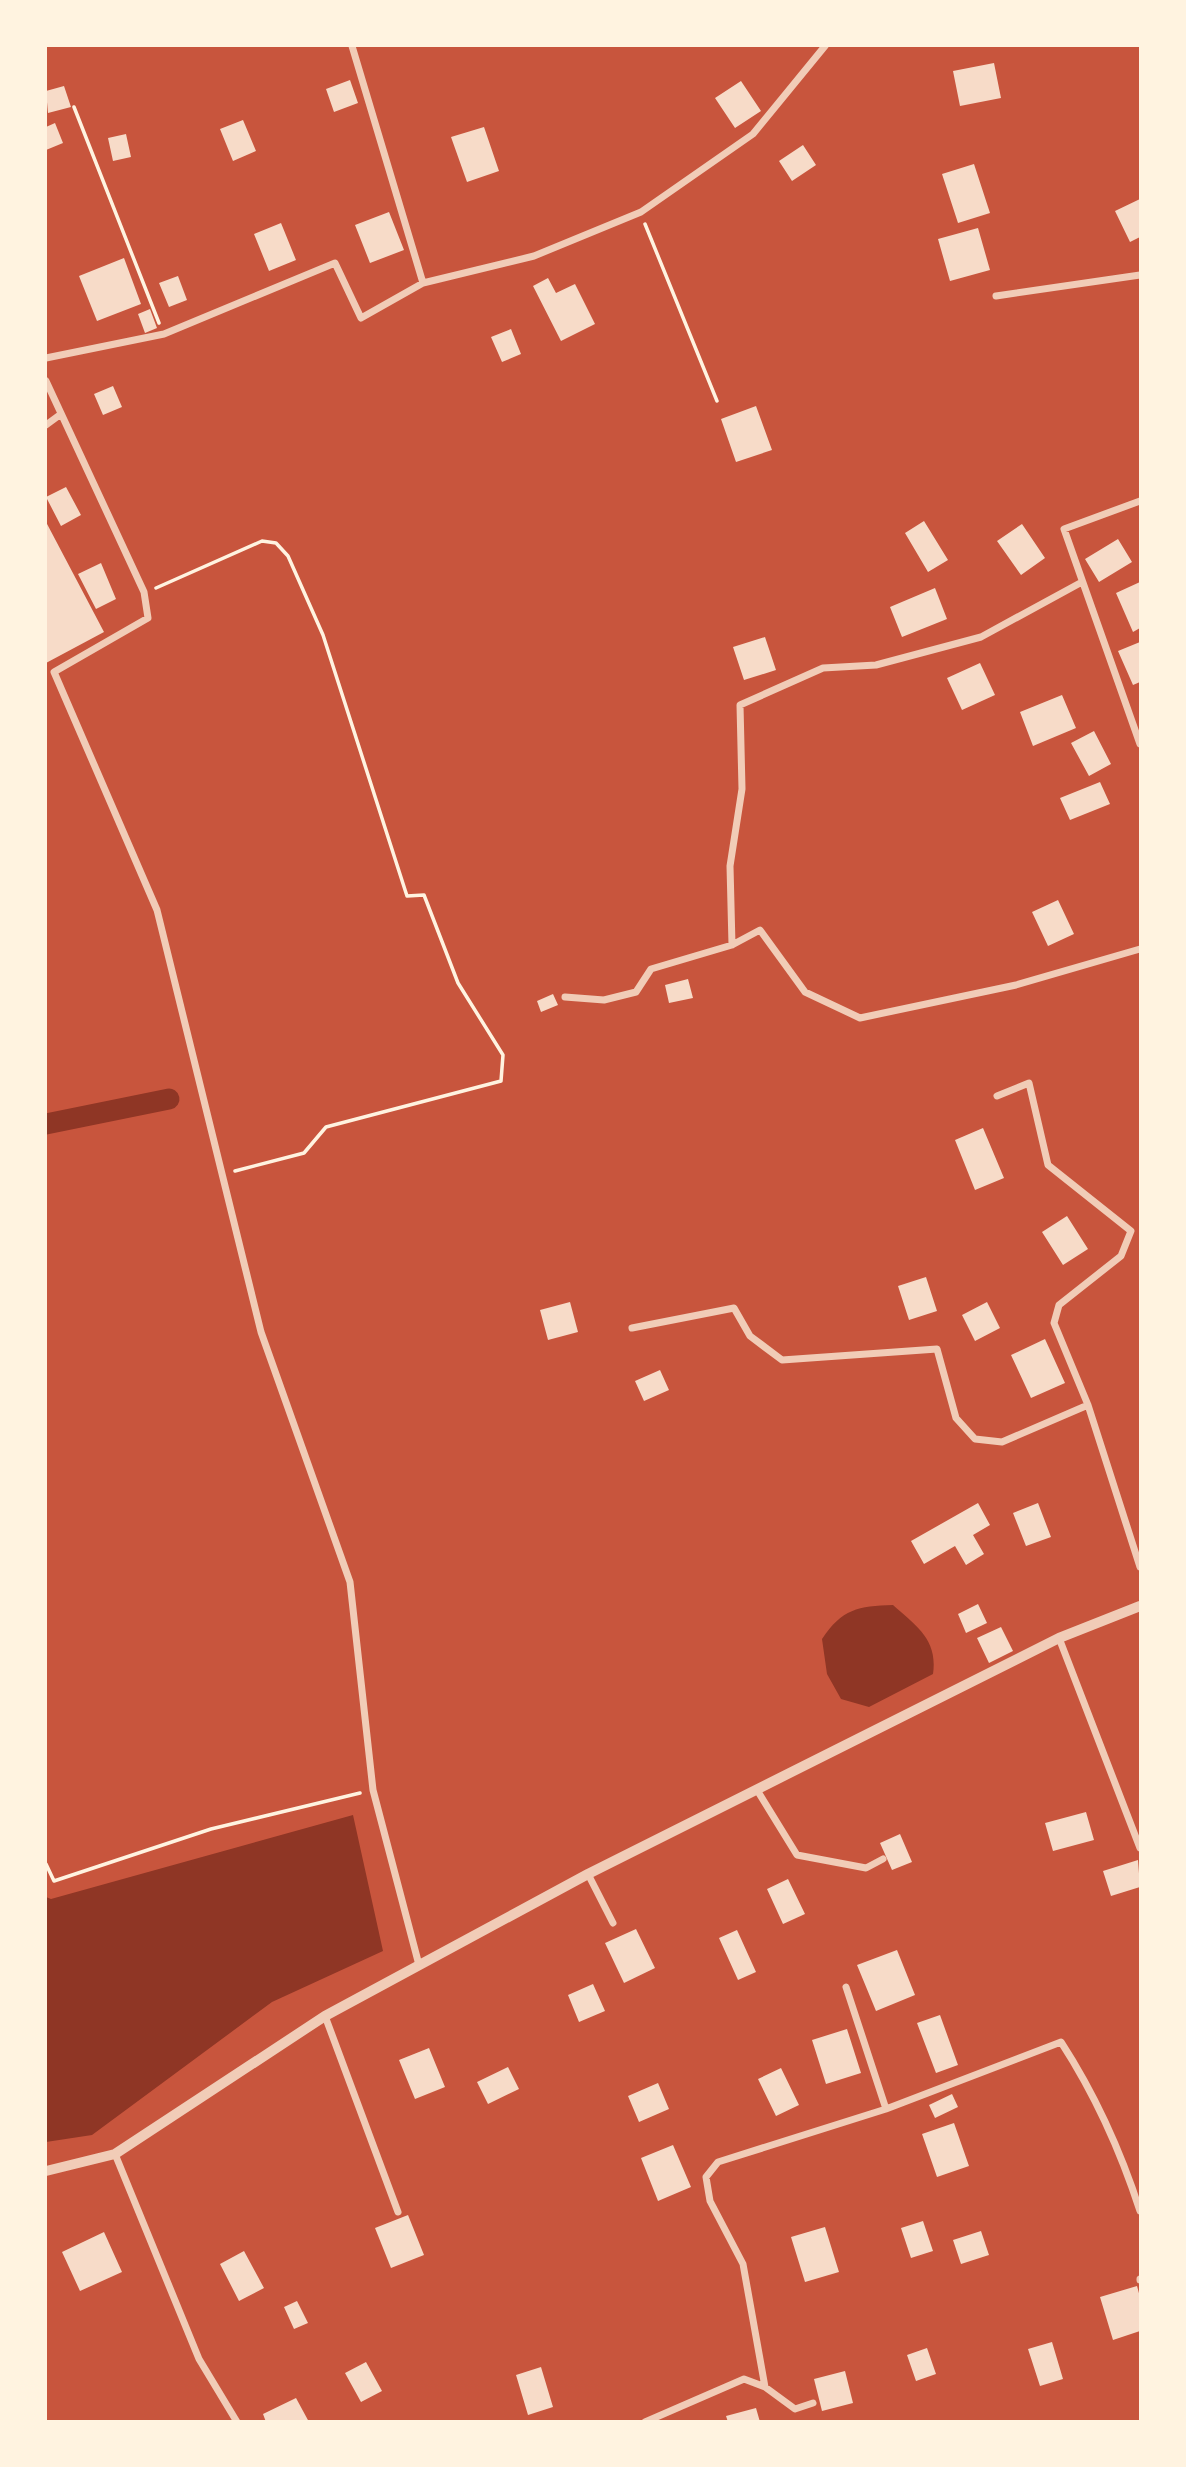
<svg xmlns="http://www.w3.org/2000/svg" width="1186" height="2467" viewBox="0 0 1186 2467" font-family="'Sofia Sans Condensed',sans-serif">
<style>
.water{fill:#8f3625}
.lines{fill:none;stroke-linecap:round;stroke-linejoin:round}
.canal{stroke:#8f3625;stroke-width:21}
.building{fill:#f7dbc8}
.path{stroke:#fff3e0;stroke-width:3.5}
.minor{stroke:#f1ccb7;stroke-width:7}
.tertiary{stroke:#f1ccb7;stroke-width:10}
</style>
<rect width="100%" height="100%" fill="#c8553d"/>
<path class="water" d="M893,1605c23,21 45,34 40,69l-64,33 -28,-8 -14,-25 -5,-35c20,-30 36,-33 71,-34z
M353,1815l30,136 -111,51 -180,133 -46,7v-245l5,2z"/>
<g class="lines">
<path class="canal" d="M46,1124l123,-25"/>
</g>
<path class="building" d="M994,63l7,35 -41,8 -7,-35z
M350,80l8,23 -24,9 -8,-23z
M741,81l20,30 -26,17 -20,-30z
M64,86l7,21 -23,6 -2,-22z
M243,120l13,31 -23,10 -13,-32z
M55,123l8,20 -17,7v-23z
M484,127l15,44 -32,11 -16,-45z
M126,134l5,23 -18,4 -5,-23z
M803,145l13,20 -24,16 -13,-20z
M974,164l16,49 -32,10 -16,-49z
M1140,199v38l-10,5 -15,-31z
M389,212l15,38 -34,13 -15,-38z
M281,223l15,37 -27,11 -15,-37z
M978,228l12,42 -40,11 -12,-42z
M124,258l17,46 -44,17 -18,-45z
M178,276l9,24 -18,7 -10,-24z
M548,278l8,15 19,-9 20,40 -34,17 -28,-55z
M150,309l7,19 -12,5 -7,-19z
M511,329l10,25 -19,8 -11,-25z
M113,386l9,21 -19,8 -9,-21z
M756,406l16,44 -36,12 -15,-43z
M66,487l15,28 -20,11 -15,-29z
M924,521l24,39 -20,12 -23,-39z
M46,522l58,110 -58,31z
M1022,524l23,34 -24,17 -24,-34z
M1118,539l14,23 -33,20 -14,-23z
M101,563l15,36 -20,10 -18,-35z
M1140,582v46l-7,4 -17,-39z
M935,588l12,31 -45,18 -12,-30z
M765,637l11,33 -32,10 -11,-33z
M1140,642v40l-7,3 -15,-34z
M980,663l15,32 -33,15 -15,-32z
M1062,695l14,33 -43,18 -13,-34z
M1094,731l17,33 -22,12 -18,-33z
M1100,782l10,22 -40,16 -10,-22z
M1058,900l16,34 -26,12 -16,-34z
M688,979l5,19 -24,5 -4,-18z
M553,994l5,11 -17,7 -4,-11z
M983,1128l21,50 -29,12 -20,-50z
M1067,1216l21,33 -25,16 -21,-33z
M926,1277l11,34 -28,9 -11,-34z
M570,1302l8,30 -30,8 -8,-30z
M987,1302l13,26 -25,13 -13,-26z
M1045,1339l20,44 -34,15 -20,-43z
M660,1370l9,20 -25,11 -9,-20z
M978,1503l12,22 -17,10 11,19 -18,11 -11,-19 -31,18 -13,-23z
M1038,1503l13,34 -25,9 -13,-33z
M978,1604l9,19 -21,10 -8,-19z
M1001,1627l12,24 -24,12 -12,-25z
M1086,1812l8,28 -41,11 -8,-28z
M900,1834l12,28 -20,8 -12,-27z
M1138,1860l2,27 -29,9 -8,-25z
M788,1879l17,35 -22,10 -16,-35z
M636,1929l19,39 -31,15 -19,-40z
M737,1930l19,42 -18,8 -19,-42z
M897,1950l18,45 -39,16 -19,-46z
M593,1984l12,27 -26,11 -11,-27z
M940,2015l18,50 -22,8 -19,-50z
M847,2029l14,44 -35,11 -14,-44z
M429,2048l16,39 -30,12 -16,-39z
M508,2067l11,22 -31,15 -11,-22z
M781,2068l18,37 -23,11 -18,-37z
M658,2083l11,26 -30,13 -11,-26z
M952,2094l6,13 -23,11 -6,-13z
M954,2123l15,43 -32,11 -15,-43z
M673,2145l18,42 -33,14 -17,-43z
M408,2215l16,40 -33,13 -16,-40z
M923,2221l10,30 -22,7 -10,-30z
M825,2227l14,45 -34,10 -14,-45z
M981,2231l8,24 -28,9 -8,-24z
M104,2232l18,40 -42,19 -18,-39z
M244,2251l20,37 -25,13 -19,-37z
M1137,2286l3,11v34l-27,9 -13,-43z
M297,2301l11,22 -14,6 -10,-22z
M1052,2342l11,37 -23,7 -12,-37z
M927,2348l9,26 -20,7 -9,-26z
M366,2362l16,29 -21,11 -16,-29z
M541,2367l12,40 -25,8 -12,-40z
M845,2371l8,32 -31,8 -8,-32z
M296,2398l13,24h-43l-3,-8z
M756,2408l4,14h-32l-2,-6z"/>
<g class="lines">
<path class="path" d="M74,107l85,216
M645,224l72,177
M156,588l106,-47 14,2 12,13 35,79 84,261 17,-1 34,88 45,72 -2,26 -175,46 -22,26 -69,18
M46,1864l8,17 157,-52 149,-36"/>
<path class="minor" d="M352,46l71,237
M996,296l144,-21
M46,358l118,-24 171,-71 26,55 62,-35 111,-27 107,-44 112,-78 72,-88
M46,381l98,211 4,26 -94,54 103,238 104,422 89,250 23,208 46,175
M46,425l15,-11
M1140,501l-76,28 76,215
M732,945l-2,-79 12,-77 -2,-84 83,-37 53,-3 105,-28 101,-55
M565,997l39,3 32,-8 15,-23 81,-24 28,-15 45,62 55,26 156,-33 124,-36
M997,1096l32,-13 19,82 83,66 -10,25 -62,49 -5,18 34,82
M632,1328l102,-20 16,28 32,24 155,-11 19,69 19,21 27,3 86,-37 52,162
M1059,1638l81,210
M757,1790l40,65 69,13 17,-9
M588,1874l25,49
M325,2016l73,196
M886,2109l175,-67c35,54 59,107 79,169
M115,2154l84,205 38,63
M1140,2280v-1
M813,2403l-18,6 -30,-22 -22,-123 -33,-63 -4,-24 12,-15 168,-53 -40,-122
M645,2422l99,-43 21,8"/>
<path class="tertiary" d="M46,2171l69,-17 210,-138 263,-142 471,-236 81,-32"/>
</g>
<rect width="1186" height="2467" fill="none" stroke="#fff3e0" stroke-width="94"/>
</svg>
